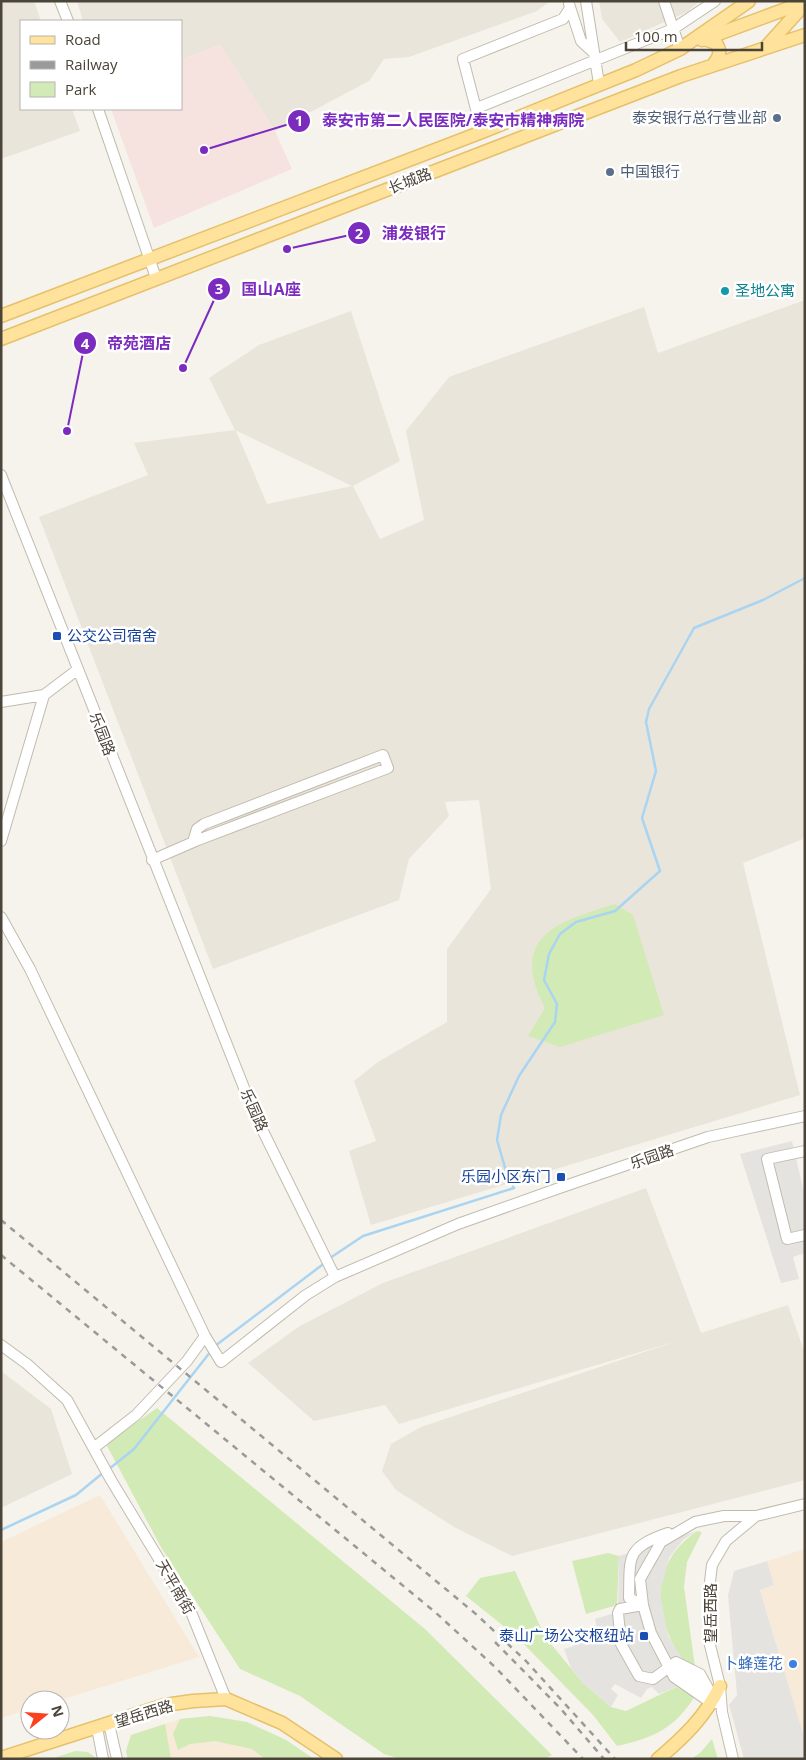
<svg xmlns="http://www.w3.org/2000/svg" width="806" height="1760" viewBox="0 0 806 1760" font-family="'Open Sans','Noto Sans SC',sans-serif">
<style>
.residential{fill:#eae5da;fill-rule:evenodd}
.commercial{fill:#f7ead8}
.medical{fill:#f6e3e0}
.green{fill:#d2eab5}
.parking{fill:#e5e3e0}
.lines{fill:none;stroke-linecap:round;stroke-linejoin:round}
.stream{stroke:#a9d4f2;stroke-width:2.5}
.minor-casing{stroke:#c2bbae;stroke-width:12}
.major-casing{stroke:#e6c16a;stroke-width:15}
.minor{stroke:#fff;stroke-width:10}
.major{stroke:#ffe39c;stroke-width:12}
.rail{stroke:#9a9a9a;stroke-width:2.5;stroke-dasharray:6 6;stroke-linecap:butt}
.service-dot{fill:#5c6f8a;stroke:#fff;stroke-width:2}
.culture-dot{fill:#0f9aa8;stroke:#fff;stroke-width:2}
.transit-dot{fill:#1a4fb4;stroke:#fff;stroke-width:2}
.shop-dot{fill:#3f7fe0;stroke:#fff;stroke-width:2}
.labels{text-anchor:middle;stroke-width:5;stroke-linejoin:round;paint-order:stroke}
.service-label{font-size:15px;fill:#4e5e75;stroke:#fff;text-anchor:end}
.street-label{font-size:15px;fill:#4b4439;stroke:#fff}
.culture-label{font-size:15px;fill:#0d838f;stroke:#fff;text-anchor:start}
.transit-label{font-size:15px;fill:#164399;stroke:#fff;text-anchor:end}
.shop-label{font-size:15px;fill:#366cbe;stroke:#fff;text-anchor:end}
.leader{fill:none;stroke:#7b2cbf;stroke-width:2}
.callout-dot{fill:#7b2cbf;stroke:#fff;stroke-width:2}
.mark-label{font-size:15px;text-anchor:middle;font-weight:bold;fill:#fff}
.callout-label{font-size:16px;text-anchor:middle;font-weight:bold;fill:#7b2cbf;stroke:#fff;stroke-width:5;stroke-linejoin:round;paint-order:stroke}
</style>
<rect width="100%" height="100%" fill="#f6f3ec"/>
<path class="residential" d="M1,1h33l7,20h-20v88h51l8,22 -79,28z
M77,1h473l-13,10 -128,46 -25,2 -15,22 -94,50 -55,-86 -39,15v-39h-98z
M599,1h101l-13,11 -67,30 -18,-23z
M805,300v354l-2,8 2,10v158l-2,9 -60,24 57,232 -429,130 -22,-74 27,-10 -22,-60 24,-19 69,-40v-73l44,-60 -12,-89 -34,2 4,14 -40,43 -10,41 -186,69 -174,-452 109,-42 -14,-32 101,-13 -26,-52 50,-33 92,-34 49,150 -47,25 27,53 44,-19 -18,-89 43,-54 195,-70 14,46zM236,431h1l115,55 -85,18z
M646,1188l55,145 87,-28 17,49v126l-293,76 -58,-29 -58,-37 -14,-19 9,-27 30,-17 256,-86 -278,83 -14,-19 -71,16 -66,-58 52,-37 83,-43z
M1,1371l50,38 21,65 -71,34z"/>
<path class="commercial" d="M100,1495l99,162 -139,43h-30v9l-29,9v-176z
M805,1549v191l-45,-151 14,-4 -7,-24z
M210,1716l37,6 39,18 28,19h-186l-2,-8 5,-16 49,-16z"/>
<path class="medical" d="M220,45l55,86 17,38 -138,59 -43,-119h70v-49z"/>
<path class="green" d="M615,904l18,11 31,100 -104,32 -32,-11 17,-28c-37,-71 11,-86 70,-104z
M157,1408l268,221 127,126 -8,4h-143l-17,-5 -84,-58 -60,-27 -78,-120 -56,-105z
M697,1531l5,1 -15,30 -3,25 11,80h-7c-35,-44 -42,-101 9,-136z
M608,1553l11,3 -2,49 -31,9 -14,-53z
M515,1571l26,57 10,16 32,39 28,24 15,4 50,-24 19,9c-20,32 -41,42 -78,50l-24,-31 -77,-79 -50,-40 14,-18z
M210,1716l37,6 39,18 28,19h-49l-13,-10 -37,-8 -25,3 -12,6 -5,-16 7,-15z
M165,1724l6,35h-43l-2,-8 5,-16z
M712,1739l6,20h-27l9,-6z
M75,1751l13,1 9,7h-46z"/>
<path class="parking" d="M792,1141l13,56v56l-12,4 6,22 -18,4 -41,-129z
M697,1531l-14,9 -14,18 -9,35 8,43 20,31 7,29 -19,-9 -17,7 -7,-7 -5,2 -6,9 -26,-14 -4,5 7,6 -7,12 -28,-24 -12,-15 -7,-19 10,-3 -1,-5 25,-8 -3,-14 23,-7 1,-56z
M767,1561l7,24 -14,5 45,150v19h-61l-15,-54 8,-10 -9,-100 6,-24z"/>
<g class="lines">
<path class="stream" d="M330,1258l33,-22 151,-48 -8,-17 -9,-31 4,-25 18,-39 36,-54 2,-18 -13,-24 5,-26 11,-20 16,-12 39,-11 45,-40 -18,-53 14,-47 -10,-49 3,-13 45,-81 69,-28 42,-22
M215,1346l111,-84
M109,1469l25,-20 77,-98
M1,1530l75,-35 28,-23"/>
<defs>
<path id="minor" d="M60,1l8,20
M586,1l13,83
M664,1l16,48
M569,4l12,37 13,12
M477,108l196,-79 42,-28
M98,109l58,169
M482,132l-19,-73 100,-40 7,-11
M1,475l253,638 81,164 123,-53 107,-38 143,-49 97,-21
M1,702l43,-7
M1,841l43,-146 33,-25
M152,860l46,-20 190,-72 -5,-13 -179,69 -7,5 -4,13
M1,917l29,52 175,367 16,26 85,-67 29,-18
M805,1151l-38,8 20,80 18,-4
M1,1345l26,19 40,36 44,80 80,132 35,87
M95,1447l41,-32 51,-54 18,-25
M643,1605l-23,4 -2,4 3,31 18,32 14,3 23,-17 24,12 16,29
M643,1605l-14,-7c1,-41 -4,-50 39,-65
M669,1667l21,12 19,15
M714,1699l-7,1 -33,-23 -23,-44 -8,-28 -3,-26 21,-37 34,-20 29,-6h32
M109,1724l8,35
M97,1728l6,31
M733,1759l-11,-47 -2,-26 -11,-45 -1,-43 4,-33 14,-24 30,-25 49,-12"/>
<path id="major" d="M704,39l12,4c6,10 3,14 -3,22
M702,40l103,-38
M766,47l39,-43
M1,316l481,-184 154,-62 44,-21 69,-48
M1,339l680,-263 124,-41
M1,1758l164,-53 28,-4 33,-2 56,24 54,36
M658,1759c25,-21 48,-43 62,-73"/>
</defs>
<use href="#minor" class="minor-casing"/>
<use href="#major" class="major-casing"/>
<use href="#minor" class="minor"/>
<use href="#major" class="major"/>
<path class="rail" d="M1,1220l476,395 49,46 89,98
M1,1255l434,357 60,55 88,92
M495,1642l65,66 44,51"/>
</g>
<g class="service-dot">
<circle cx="777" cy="118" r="5"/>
<circle cx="610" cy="172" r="5"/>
</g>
<circle class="culture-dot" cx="725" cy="291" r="5"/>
<g class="transit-dot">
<rect x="52" y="631" width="10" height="10" rx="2.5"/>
<rect x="556" y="1172" width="10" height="10" rx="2.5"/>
<rect x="639" y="1631" width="10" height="10" rx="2.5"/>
</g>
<circle class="shop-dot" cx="793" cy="1664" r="5"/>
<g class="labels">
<g class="service-label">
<text x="767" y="123">泰安银行总行营业部</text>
<text x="620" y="177" text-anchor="start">中国银行</text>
</g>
<g class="street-label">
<text transform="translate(410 181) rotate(-21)" y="5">长城路</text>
<text transform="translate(102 734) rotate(69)" y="5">乐园路</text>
<text transform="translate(254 1110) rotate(66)" y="5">乐园路</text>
<text transform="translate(652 1157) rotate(-19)" y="5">乐园路</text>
<text transform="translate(175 1587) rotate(60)" y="5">天平南街</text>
<text transform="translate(711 1613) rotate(-90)" y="5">望岳西路</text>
<text transform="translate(144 1714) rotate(-17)" y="5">望岳西路</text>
</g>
<g class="culture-label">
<text x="735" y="296">圣地公寓</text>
</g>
<g class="transit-label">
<text x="67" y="641" text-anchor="start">公交公司宿舍</text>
<text x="551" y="1182">乐园小区东门</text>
<text x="634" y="1641">泰山广场公交枢纽站</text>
</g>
<g class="shop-label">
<text x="783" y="1669">卜蜂莲花</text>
</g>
</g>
<path class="leader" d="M204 150L299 121M287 249L359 233M183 368L219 289M67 431L85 343"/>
<g class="callout-dot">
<circle cx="204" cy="150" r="5"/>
<circle cx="287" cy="249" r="5"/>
<circle cx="183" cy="368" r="5"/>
<circle cx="67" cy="431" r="5"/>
<circle cx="299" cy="121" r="12"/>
<circle cx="359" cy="233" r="12"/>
<circle cx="219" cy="289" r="12"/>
<circle cx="85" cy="343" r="12"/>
</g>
<g class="mark-label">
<text x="299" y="126">1</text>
<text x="359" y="239">2</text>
<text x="219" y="294">3</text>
<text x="85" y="349">4</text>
</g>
<g class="callout-label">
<text x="453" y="126">泰安市第二人民医院/泰安市精神病院</text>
<text x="414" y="239">浦发银行</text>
<text x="271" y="295">国山A座</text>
<text x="139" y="349">帝苑酒店</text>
</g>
<rect width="806" height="1760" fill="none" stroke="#4b4439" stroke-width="5"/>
<rect x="20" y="20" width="162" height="90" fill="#ffffff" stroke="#b7b4b0"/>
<rect x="30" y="36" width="25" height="8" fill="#ffe39c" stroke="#b7b4b0"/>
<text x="65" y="45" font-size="15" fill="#4b4439">Road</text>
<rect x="30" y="61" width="25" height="8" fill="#9a9a9a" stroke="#b7b4b0"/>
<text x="65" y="70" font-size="15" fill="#4b4439">Railway</text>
<rect x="30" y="82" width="25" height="15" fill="#d2eab5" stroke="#b7b4b0"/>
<text x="65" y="95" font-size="15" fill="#4b4439">Park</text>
<g transform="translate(45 1715) rotate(73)"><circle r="24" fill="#ffffff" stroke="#b7b4b0"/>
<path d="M0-4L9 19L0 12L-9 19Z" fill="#fc3f1d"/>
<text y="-8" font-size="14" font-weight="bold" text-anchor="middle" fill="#4b4439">N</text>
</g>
<path d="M626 42v8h136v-8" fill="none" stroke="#4b4439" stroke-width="2.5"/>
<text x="634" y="42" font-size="15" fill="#4b4439" stroke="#ffffff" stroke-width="4" paint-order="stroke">100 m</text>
</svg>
